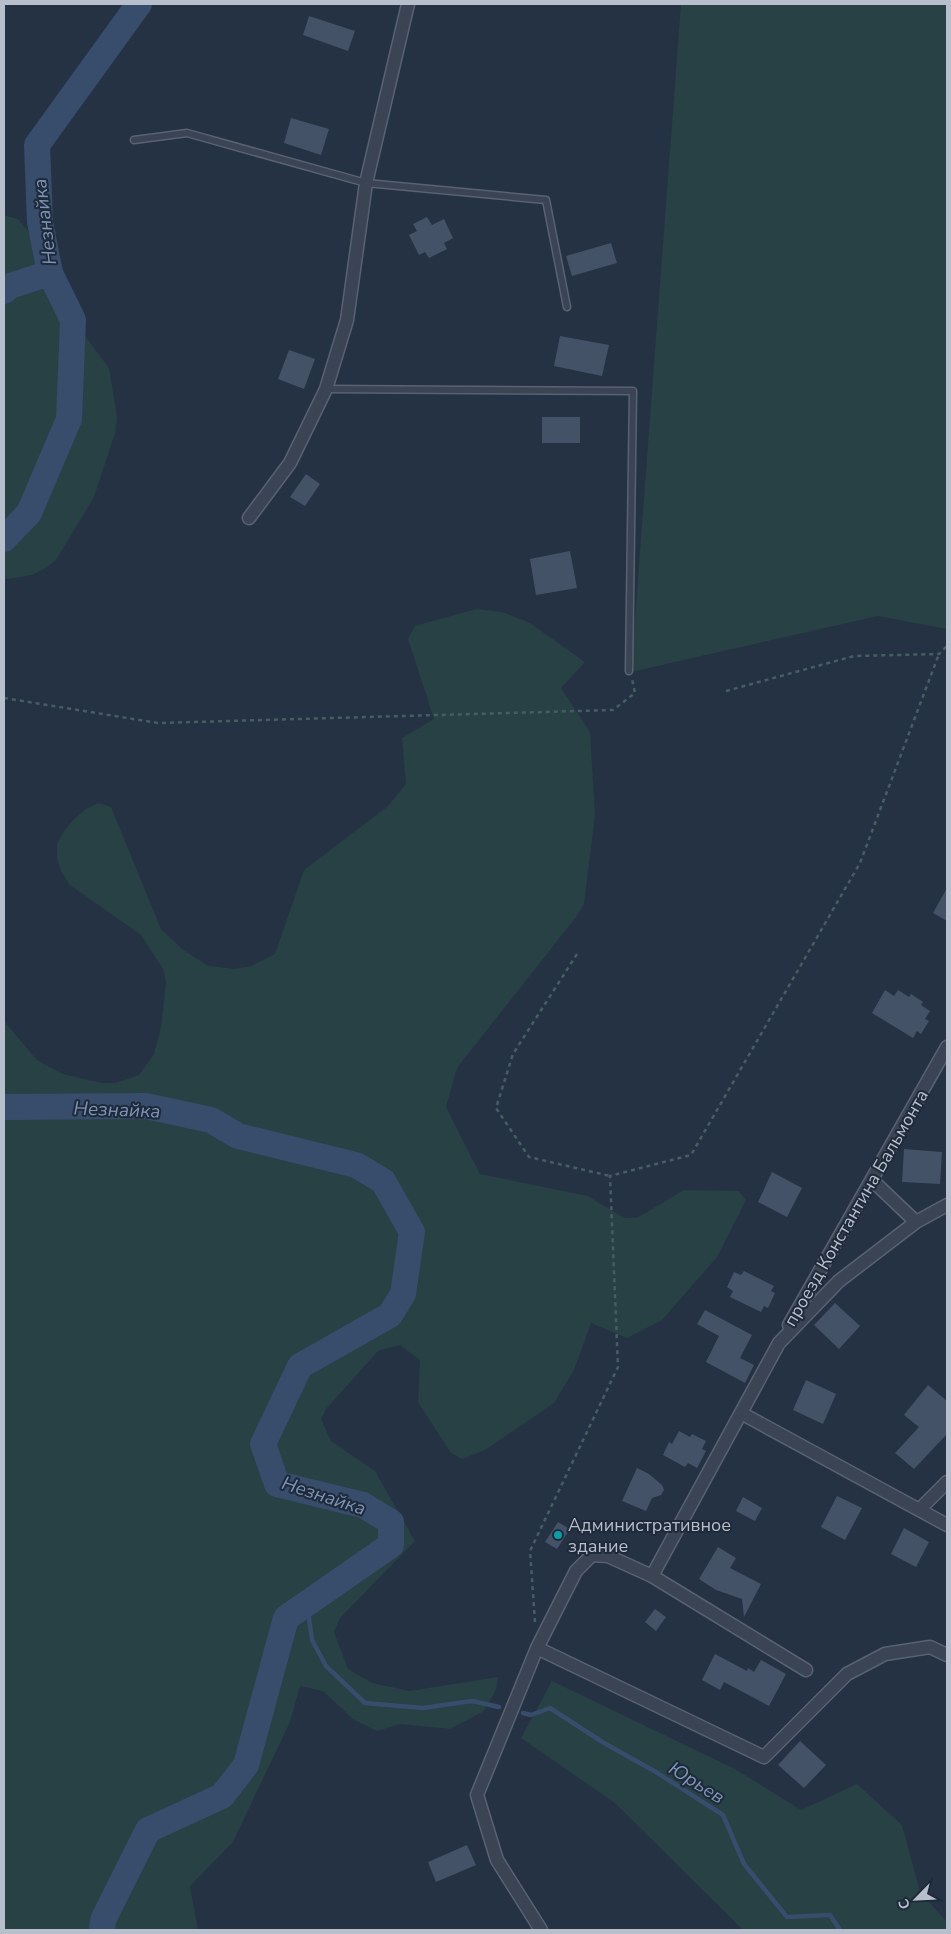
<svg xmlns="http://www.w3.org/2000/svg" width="951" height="1934" viewBox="0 0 951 1934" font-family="'Nunito Sans',sans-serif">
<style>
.green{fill:#274145}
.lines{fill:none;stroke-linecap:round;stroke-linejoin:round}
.stream{stroke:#384c6c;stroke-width:4.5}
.river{stroke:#384c6c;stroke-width:26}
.building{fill:#445267}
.lane-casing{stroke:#586271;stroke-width:9}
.street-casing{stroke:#586271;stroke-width:15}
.path{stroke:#465e61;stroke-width:2.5;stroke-dasharray:4 4;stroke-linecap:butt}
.lane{stroke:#3a4454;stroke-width:6}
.street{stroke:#3a4454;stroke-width:12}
.culture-dot{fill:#0f9aa8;stroke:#1e2939;stroke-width:2}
.labels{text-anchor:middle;stroke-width:4;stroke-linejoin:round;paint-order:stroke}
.street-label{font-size:18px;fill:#b7bfcd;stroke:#1e2939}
.poi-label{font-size:18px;fill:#b7bfcd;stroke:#1e2939;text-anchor:start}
.water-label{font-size:19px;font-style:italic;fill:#7d94b6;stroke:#1e2939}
</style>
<rect width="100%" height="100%" fill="#253244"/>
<path class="green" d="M681,4h266v625l-69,-13 -247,56z
M4,215l14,4 40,49 15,52 36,48 8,49 -2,16 -21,64 -38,63c-15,14 -32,18 -52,19z
M476,609l26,3 28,11 55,39 -24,26 29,44 5,83 -11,89 -8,13 -119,151 -11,39 34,67 108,22 36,22h13l47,-28 55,1 7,9 -29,57 -55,63 -35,18 -36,-15 -17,47 -20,33 -69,47 -23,9 -11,-6 -33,-51 2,-42 -20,-15 -22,6 -52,58 -5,10 10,22 44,30 40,70 -75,77 -6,14 14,37 24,14 38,8 88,-14 -2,13 -12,21 -34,18 -50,-5 -23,7 -24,-12 -30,-28 -23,-5 -10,36 -57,120 -43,44 8,44h-194v-909l33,39 26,14 38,9h14l24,-8 15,-21 7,-27 5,-45 -3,-13 -22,-34 -71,-50 -9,-14 -4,-13v-14l7,-13 10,-12 12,-10 13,-6 12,4 50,122 21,20 26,17 27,3 16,-3 24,-12 29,-84 84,-64 18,-22 -4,-46 32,-19 -26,-80 7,-13z
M552,1681l183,88 66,41 56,-26 45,41 18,67 27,30v8h-204l-128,-127 -94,-65z"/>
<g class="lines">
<path class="stream" d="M307,1603l5,37 14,26 39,37 58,5 49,-7 27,6
M523,1713l8,2 19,-7 54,35 52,29 67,43 21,49 43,53 43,-2 10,15"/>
<path class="river" d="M4,291l6,-5 40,-13
M4,539l25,-26 40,-94 4,-99 -23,-47 -10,-51 -3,-77 102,-141
M4,1107l142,-1 65,14 27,16 118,29 27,16 29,51 -9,62 -13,21 -90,51 -37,78 14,40 86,21 28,17v23l-105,73 -40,147 -24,31 -74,34 -45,90 -1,10"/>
</g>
<path class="building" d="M309,16l46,15 -7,20 -45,-16z
M291,118l38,11 -8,26 -37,-12z
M427,217l5,8 12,-6 9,19 -9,5 3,6 -18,9 -4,-6 -6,3 -10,-20 8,-4 -4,-7z
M611,243l6,20 -45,13 -6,-20z
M560,336l49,9 -7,31 -48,-10z
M289,350l26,9 -11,30 -26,-10z
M542,417h38v26h-38z
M306,474l14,10 -15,22 -15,-9z
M570,551l7,37 -41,7 -6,-36z
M947,888v33l-14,-8z
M885,990l9,6 4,-6 11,7 2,-3 12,8 -2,3 9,6 -5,8 4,2 -8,13 -4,-3 -4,7 -41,-25z
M904,1149l38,3 -2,32 -38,-2z
M772,1172l30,16 -15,29 -29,-15z
M744,1271l30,15 -3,5 4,2 -7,15 -4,-2 -3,6 -31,-15 3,-6 -6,-4 7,-15 7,3z
M835,1303l25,23 -21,23 -25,-24z
M705,1310l47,25 -12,23 14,7 -9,18 -39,-21 13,-26 -22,-12z
M806,1380l30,14 -13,30 -30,-14z
M928,1385l19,16v33l-33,35 -19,-16 24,-26 -15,-12z
M679,1431l11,6 2,-3 14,7 -4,8 4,2 -9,17 -9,-5 -3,4 -22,-12 6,-13 3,2z
M637,1468l12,6 13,11 2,5 -3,5 -9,3 -6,13 -24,-10z
M837,1496l25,12 -17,32 -24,-13z
M743,1497l19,11 -7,13 -19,-10z
M558,1522l12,7 -13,20 -12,-7z
M904,1528l25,14 -13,25 -25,-13z
M718,1547l18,11 -6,10 31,16 -17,33 -2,-18 -26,-9 -17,-11z
M655,1609l11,8 -10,14 -11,-9z
M715,1654l32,17 1,-3 6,4 7,-12 25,14 -17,32 -45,-24 -4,8 -18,-10z
M800,1741l26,24 -22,23 -26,-23z
M467,1845l9,20 -40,17 -8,-20z"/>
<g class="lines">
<defs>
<path id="lane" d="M134,140l53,-7 179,50 180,17 21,107
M326,389l307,2 -4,280"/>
<path id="street" d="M249,518l41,-55 36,-74 21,-69 19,-137 42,-179
M873,1181l43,41
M789,1325l158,-278
M741,1413l206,112
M920,1509l27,-27
M652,1576l154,94
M537,1648l227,109 83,-83 38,-20 45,-7 17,8
M541,1930l-44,-70 -20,-65 60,-147 39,-77 16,-16 16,1 44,20 127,-233 60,-62 77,-59 31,-17"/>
</defs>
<use href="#lane" class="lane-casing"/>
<use href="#street" class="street-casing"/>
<path class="path" d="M726,691l128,-35 85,-2 8,-8
M4,698l154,25 455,-13 22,-17 -3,-14
M577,954l-64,100 -17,54 33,49 81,19
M535,1622l-5,-71 88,-184 -8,-191 81,-21 169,-292 79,-209"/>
<use href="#lane" class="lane"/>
<use href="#street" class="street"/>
</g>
<circle class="culture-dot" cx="558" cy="1535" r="5"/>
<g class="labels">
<g class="street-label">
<text transform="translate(856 1208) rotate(-60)" y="6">проезд Константина Бальмонта</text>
</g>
<g class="poi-label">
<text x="568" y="1531">Административное<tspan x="568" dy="21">здание</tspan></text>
</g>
<g class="water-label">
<text transform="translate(44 222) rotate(-97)" y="7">Незнайка</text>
<text transform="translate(117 1109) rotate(2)" y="7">Незнайка</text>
<text transform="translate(324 1495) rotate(18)" y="7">Незнайка</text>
<text transform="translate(697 1782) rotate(32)" y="7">Юрьев</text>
</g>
</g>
<rect width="951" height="1934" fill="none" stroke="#b7bfcd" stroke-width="10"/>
<g transform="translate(916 1899) rotate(246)" stroke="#1e2939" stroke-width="4" paint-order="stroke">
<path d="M0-4L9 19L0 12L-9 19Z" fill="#b7bfcd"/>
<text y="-8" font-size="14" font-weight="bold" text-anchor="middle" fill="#b7bfcd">С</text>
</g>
</svg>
